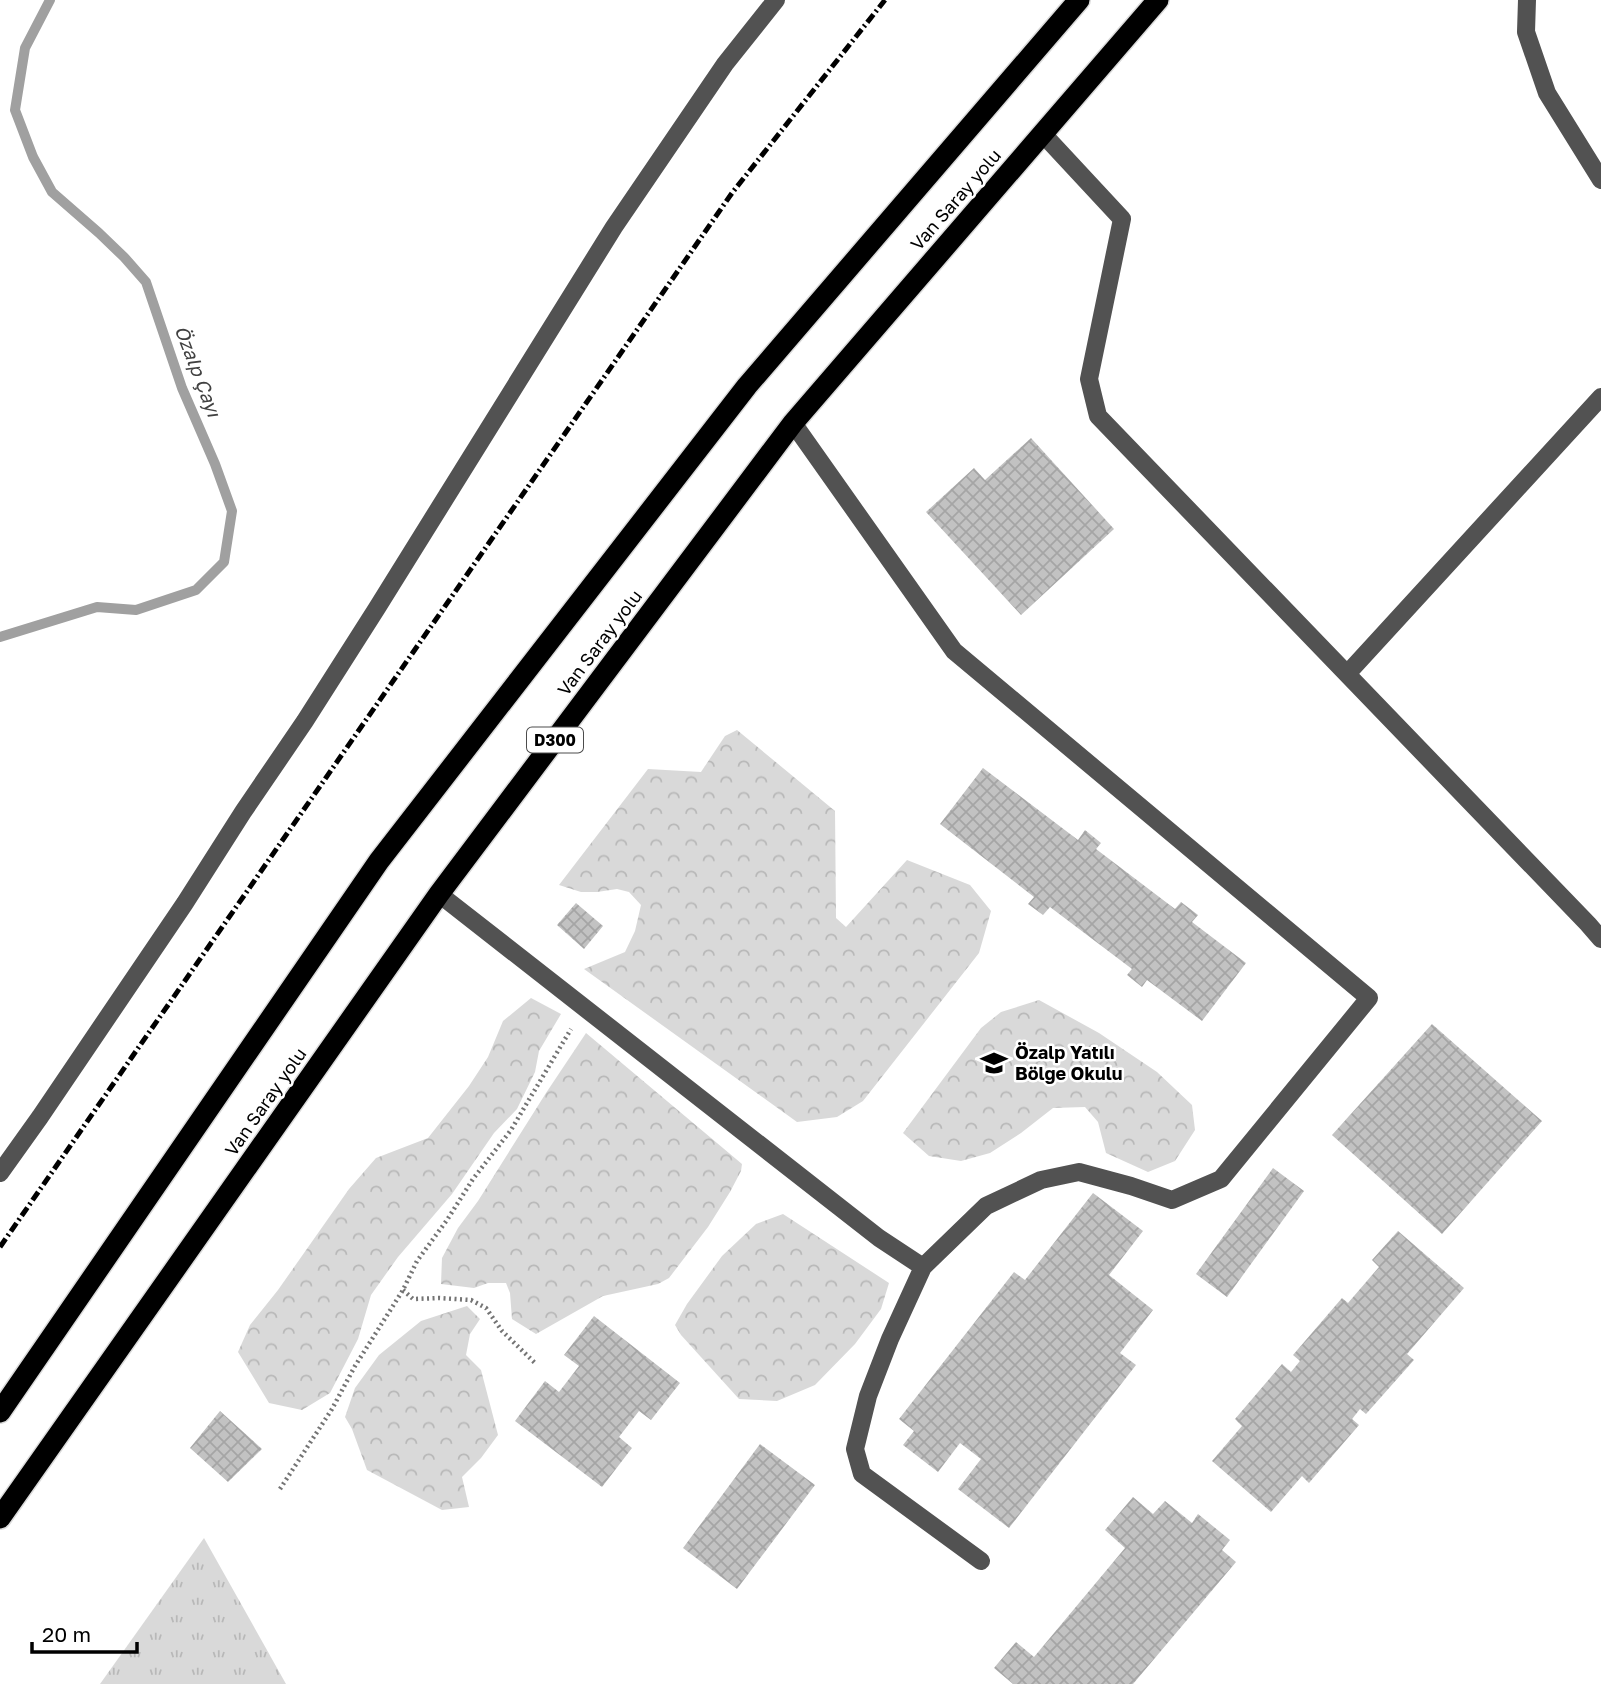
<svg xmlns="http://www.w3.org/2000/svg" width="1601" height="1684" viewBox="0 0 1601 1684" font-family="'Golos Text',sans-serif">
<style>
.grass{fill:url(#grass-tufts)}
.forest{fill:url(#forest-crowns)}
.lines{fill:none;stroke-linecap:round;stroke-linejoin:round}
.stream{stroke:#a0a0a0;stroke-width:10}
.building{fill:url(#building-cross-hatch)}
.highway-casing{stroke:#dbdbdb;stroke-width:24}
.path{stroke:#747474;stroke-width:4.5;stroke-dasharray:2 3.5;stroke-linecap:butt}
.minor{stroke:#525252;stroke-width:18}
.highway{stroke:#000;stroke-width:21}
.rail{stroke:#000;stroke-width:5;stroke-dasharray:10 3.5 2 3.5;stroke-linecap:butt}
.labels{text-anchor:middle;stroke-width:5;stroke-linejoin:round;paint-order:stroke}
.shield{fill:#fff;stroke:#4c4c4c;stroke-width:2}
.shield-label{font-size:16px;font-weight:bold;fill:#000}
.street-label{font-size:18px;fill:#000;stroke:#fff}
.poi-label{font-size:18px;font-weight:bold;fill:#000;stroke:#fff;text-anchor:start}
.water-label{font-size:19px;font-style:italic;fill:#414141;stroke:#fff}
</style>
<defs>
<pattern id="grass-tufts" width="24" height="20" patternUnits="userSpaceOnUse" patternTransform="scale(1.75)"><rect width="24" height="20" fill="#d9d9d9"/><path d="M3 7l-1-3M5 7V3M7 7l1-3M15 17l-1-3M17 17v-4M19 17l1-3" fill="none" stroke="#b8b8b8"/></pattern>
<pattern id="forest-crowns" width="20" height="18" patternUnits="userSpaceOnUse" patternTransform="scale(1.75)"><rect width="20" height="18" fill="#d9d9d9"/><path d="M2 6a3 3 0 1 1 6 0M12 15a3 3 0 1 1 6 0" fill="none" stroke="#b8b8b8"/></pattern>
<pattern id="building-cross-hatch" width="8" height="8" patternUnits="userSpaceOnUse" patternTransform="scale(1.75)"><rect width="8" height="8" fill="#c2c2c2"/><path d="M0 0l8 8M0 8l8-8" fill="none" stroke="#a5a5a5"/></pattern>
</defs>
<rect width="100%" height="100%" fill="#fff"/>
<path class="grass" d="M204,1538l82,146h-186z"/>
<path class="forest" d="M737,730l98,81 1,107 10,9 61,-67 63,25 21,26 -12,42 -116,148 -26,16 -40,5 -213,-153 41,-17 10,-21 6,-26 -12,-13 -12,-3 -20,3h-16l-22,-7 89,-116 53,3 24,-36z
M531,998l30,16 -22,37 -4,21 -18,37 -23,24 -42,61 -54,63 -27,38 -13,44 -28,54 -28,17 -33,-7 -31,-51 12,-27 28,-35 71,-101 27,-31 52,-20 41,-52 19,-29 15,-36z
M1039,1000l60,33 58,39 35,33 3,25 -20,31 -27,11 -42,-19 -8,-31 -13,-15 -32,1 -32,25 -31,20 -29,8 -32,-5 -26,-23 78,-105 20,-16z
M586,1033l156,131 -1,7 -11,21 -22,35 -39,51 -11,6 -55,12 -67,38 -24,-15 -2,-26 -4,-10h-18l-14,5 -33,-4 1,-26 16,-30 20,-27 68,-108z
M783,1214l106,69 -8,26 -26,35 -40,41 -38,16 -38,-2 -58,-64 -6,-10 12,-21 35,-48 34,-32z
M467,1306l13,13 -10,15 -4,21 15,15 17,65 -17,23 -19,19 7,30 -27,3 -75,-40 -15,-41 -7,-12 10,-29 24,-33 42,-34z"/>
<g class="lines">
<path class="stream" d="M0,637l97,-30 39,3 60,-20 28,-28 8,-51 -17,-47 -33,-76 -36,-106 -22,-25 -25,-24 -47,-41 -19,-35 -18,-47 10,-62 25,-48"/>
</g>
<path class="building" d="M1031,438l83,91 -93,86 -95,-103 48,-44 11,12z
M983,768l95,72 7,-10 16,13 -5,6 79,60 6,-7 17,13 -6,7 54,41 -44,58 -55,-41 -5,7 -15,-12 5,-6 -82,-62 -7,8 -15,-11 6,-7 -94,-73z
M576,903l27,23 -19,23 -27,-24z
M1432,1024l110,97 -100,113 -110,-99z
M1273,1168l31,23 -77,106 -31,-23z
M1093,1193l50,38 -34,44 44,35 -33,43 16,12 -127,163 -51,-39 23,-30 -21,-16 -22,29 -35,-27 11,-14 -15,-12 115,-147 11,8z
M1398,1231l66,57 -57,66 7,6 -48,54 -6,-5 -8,10 7,6 -50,58 -7,-7 -31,36 -59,-51 30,-35 -7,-7 47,-55 9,8 9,-11 -7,-6 49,-57 6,5 31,-36 -7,-7z
M594,1316l86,67 -29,37 -12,-9 -20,26 13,11 -30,39 -87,-66 30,-40 14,11 20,-26 -15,-11z
M220,1411l42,38 -34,33 -38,-34z
M760,1444l55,41 -78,104 -54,-41z
M1133,1497l20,17 12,-13 27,22 6,-9 32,26 -8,10 14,12 -103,122h-120l-19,-16 22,-26 18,15 91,-109 -20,-18z"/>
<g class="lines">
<defs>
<path id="highway" d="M0,1412l379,-551 368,-475 332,-386
M0,1518l439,-624 354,-471 365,-423"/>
</defs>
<use href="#highway" class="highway-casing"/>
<path class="path" d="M403,1290l10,9 26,-1 32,2 15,8 16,23 33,32
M280,1489l52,-80 23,-43 48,-76 14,-29 30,-41 26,-41 38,-49 60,-101"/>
<path class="minor" d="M1527,0l-1,32 21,61 54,87
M1043,134l79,85 -33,160 9,37 490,508 13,15
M1347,674l254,-277
M439,894l440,344 44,29 63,-61 55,-26 38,-8 52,14 41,14 49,-21 148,-181 -415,-347 -161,-228
M0,1173l40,-56 145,-214 58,-91 62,-91 72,-113 237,-381 111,-163 51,-64
M923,1267l-33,72 -22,57 -13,53 7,25 119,87"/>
<use href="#highway" class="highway"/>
<path class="rail" d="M0,1247l732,-1054 153,-193"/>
</g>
<defs>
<symbol id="school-bare" viewBox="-9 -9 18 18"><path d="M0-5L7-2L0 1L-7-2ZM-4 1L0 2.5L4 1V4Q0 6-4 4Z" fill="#000" stroke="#fff" stroke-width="2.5" paint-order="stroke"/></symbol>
</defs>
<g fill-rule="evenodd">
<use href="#school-bare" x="975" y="1044" width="38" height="38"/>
</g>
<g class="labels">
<rect class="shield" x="527" y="727.5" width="56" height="25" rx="5"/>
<g class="shield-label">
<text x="555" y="746">D300</text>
</g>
<g class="street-label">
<text transform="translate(956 200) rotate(-49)" y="6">Van Saray yolu</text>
<text transform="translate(600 643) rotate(-53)" y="6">Van Saray yolu</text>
<text transform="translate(266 1102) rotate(-55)" y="6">Van Saray yolu</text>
</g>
<g class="poi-label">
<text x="1015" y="1059">Özalp Yatılı<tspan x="1015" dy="21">Bölge Okulu</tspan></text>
</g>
<g class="water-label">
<text transform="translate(198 371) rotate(69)" y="7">Özalp Çayı</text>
</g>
</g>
<path d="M32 1642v10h105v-10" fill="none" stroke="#000000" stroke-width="3.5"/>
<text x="42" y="1642" font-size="21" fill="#000000" stroke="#ffffff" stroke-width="5" paint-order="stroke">20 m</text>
</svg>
